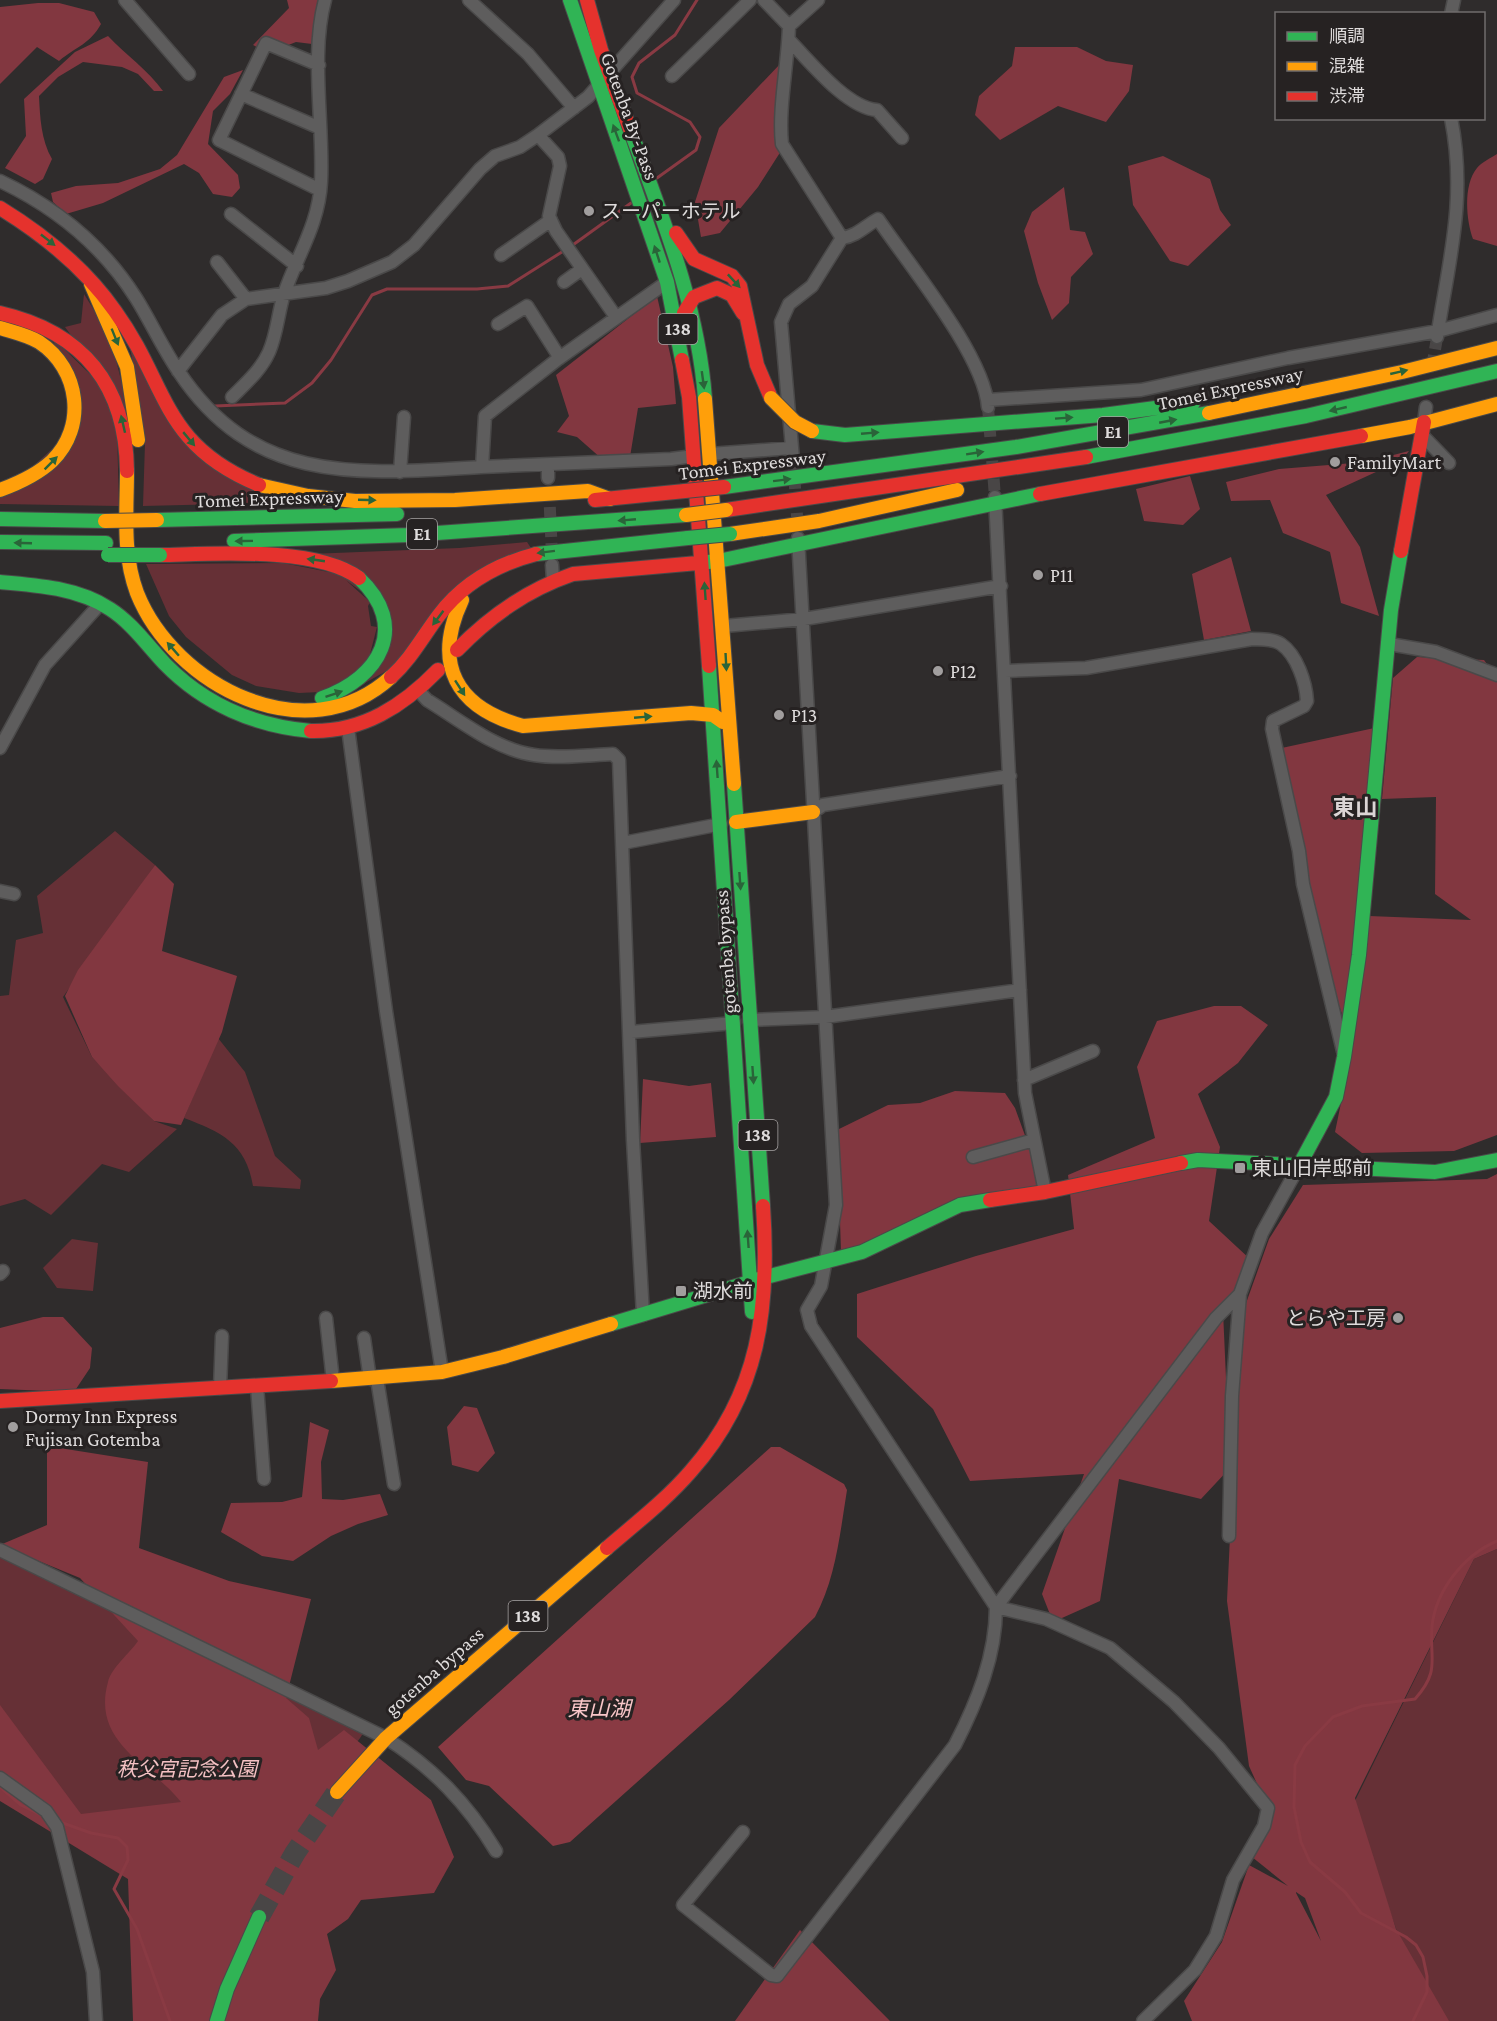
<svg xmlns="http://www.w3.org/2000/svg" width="1497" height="2021" viewBox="0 0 1497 2021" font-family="'Crimson Pro','Noto Sans JP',serif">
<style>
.green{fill:#663036}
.forest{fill:#823740;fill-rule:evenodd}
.water{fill:#893a43}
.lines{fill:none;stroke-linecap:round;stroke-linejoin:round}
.stream{stroke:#893a43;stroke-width:3}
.street-tunnel{stroke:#494646;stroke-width:12;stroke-dasharray:12 6;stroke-linecap:butt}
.highway-tunnel{stroke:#494646;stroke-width:21;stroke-dasharray:21 10;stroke-linecap:butt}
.street-casing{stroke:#4a4949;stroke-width:15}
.fast-casing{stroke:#4a4949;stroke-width:16}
.slow-casing{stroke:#4a4949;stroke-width:16}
.jam-casing{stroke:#4a4949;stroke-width:16}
.street{stroke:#5e5d5d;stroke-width:12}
.fast{stroke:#30b455;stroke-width:14}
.slow{stroke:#ff9f0a;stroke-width:14}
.jam{stroke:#e5322d;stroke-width:14}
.fast-bridge-casing{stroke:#4a4949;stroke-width:16;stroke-linecap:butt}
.slow-bridge-casing{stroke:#4a4949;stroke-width:16;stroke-linecap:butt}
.jam-bridge-casing{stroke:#4a4949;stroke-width:16;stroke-linecap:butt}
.fast-bridge{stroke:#30b455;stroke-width:14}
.slow-bridge{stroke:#ff9f0a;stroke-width:14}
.jam-bridge{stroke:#e5322d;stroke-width:14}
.oneway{fill:#2a6439}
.poi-dot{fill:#a19e9e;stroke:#262222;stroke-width:2}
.labels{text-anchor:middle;stroke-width:6;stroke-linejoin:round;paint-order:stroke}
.shield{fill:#262222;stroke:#a8a4a4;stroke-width:1.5}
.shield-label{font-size:18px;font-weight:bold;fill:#dfdcdc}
.street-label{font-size:20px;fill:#dfdcdc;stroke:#262222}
.poi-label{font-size:20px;fill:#dfdcdc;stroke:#262222;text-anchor:start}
.park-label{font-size:20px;font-style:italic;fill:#f4c1c3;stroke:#262222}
.water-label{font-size:21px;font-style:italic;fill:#fac7c9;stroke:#262222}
.quarter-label{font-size:22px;font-weight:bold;fill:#dbd5d5;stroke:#262222}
</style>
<rect width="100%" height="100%" fill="#2f2c2c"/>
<path class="green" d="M84,294l26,42 20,80 -65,-89 16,-4z
M52,337l47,46 18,46 2,77 -119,-2v-8l80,-72z
M130,346l58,100 126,56 -171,4 2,-63z
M527,542l4,6 -28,10 -104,106 -36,20 25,-73 -78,-57 149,-6z
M283,563l56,11 31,28 -2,4 3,20 6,1 -8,31 -29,28 -20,6 -21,1 -43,-7 -24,-11 -46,-38 -17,-21 -23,-52z
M115,831l40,34 -92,132 29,60 62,64 23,8 -48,43 -27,-8 -51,51 -26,-16 -25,7v-210l9,-1 7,-55 27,-7 -6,-37z
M218,1038l27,34 30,84 26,24 -1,9 -47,-3c-7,-43 -32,-54 -69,-68z
M72,1239l26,4 -5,48 -36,-3 -14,-20z
M1497,1549v472h-63l-7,-7 -75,-207 122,-248z
M0,1556l364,175c-17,43 -188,122 -236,147l-128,-106z"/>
<path class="forest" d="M287,0h34l-9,44 -16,-2 -28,11 -15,-8 36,-37z
M38,3h21l35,9 7,12c-11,20 -24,22 -42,37l-22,-14 -37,37v-77z
M108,36c18,19 40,34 55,55h-9l-16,-17 -16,-7 -39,-5 -25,15 -19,19c1,21 2,44 13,63l-9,20 -8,5 -30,-16 21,-32 -2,-37 51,-47z
M1015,47h62l29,14 27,4 -4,26 -23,31 -48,-16 -58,34 -25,-25 4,-19 33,-30z
M781,63v88l-23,36 -38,46 -19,4 -6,-35 24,-74z
M243,70l-13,24 -17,17 -5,33 30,31 2,13 -8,9 -19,-3 -14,-21 -15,-9 -81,39 -37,11 -13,-12 -2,-9 25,-7 42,-3 42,-14 17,-14 47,-78z
M1497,154v92l-24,-7c-7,-19 -10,-54 4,-71 5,-6 14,-10 20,-14z
M1163,156l47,23 10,31 11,15 -43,41 -18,-5 -37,-56 -5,-39z
M1064,187l6,43 15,2 8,22 -22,23 -2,26 -17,17 -14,-37 -14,-52 8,-19z
M657,296l16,71 3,37 -38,4 -8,49 -28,2 -25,-22 -20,-5 12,-16 -13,-41z
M1409,451l-7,9 -76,35 34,52 19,69 -38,-13 -11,-51 -47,-19 -13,-33 -39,1 -5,-19 53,-13 87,-7z
M1190,476l10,33 -17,16 -39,-4 -8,-32z
M1231,557l20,74 -47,9 -12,-66z
M1417,657l67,3 13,18v457l-43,16 -92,2 -27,-21 18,-87 -35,-99 -41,-197 102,-22 -10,189 102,4 -36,-26 1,-97 -54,2 11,-121z
M155,865l19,19 -12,67 75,25 -15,56 -41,93 -27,-4 -36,-35 -26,-29 -27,-61 13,-26z
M1214,1006h27l27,19 -30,38 -40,31 22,53 -11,74 42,39 -28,51 7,157 -29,31 -82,-20 -19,122 -47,21 -11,-28 42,-120 -114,7 -37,-72 -76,-72v-43l119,-38 98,-27 -6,-54 87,-37 -18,-71 20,-46z
M643,1079l46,7 22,-3 5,54 -76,6z
M955,1091l50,2 10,15 28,77 -202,67 -4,-122 51,-25 32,-2z
M1497,1174v375l-23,10 -119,239 41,131 53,92h-257l-8,-20 38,-59 27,-77 39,21 -36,-29 16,-49 -19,-42 -22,-165 13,-281 29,-81 34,-54 184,-6zM1296,1892l9,6 16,43 -25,-48z
M43,1317h20l29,31 -2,20 -16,24 -74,-3v-61z
M464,1406l13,2 18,45 -17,19 -26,-7 -5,-38z
M310,1422l19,8 -8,32 1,37 21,1 37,-6 8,21 -30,9 -27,12 -38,25 -31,-5 -41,-24 10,-29 51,-1 20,-5z
M47,1446l101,16 -9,86 90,33 82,18 -25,99 23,20 9,32 26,-20 87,70 23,57 -20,36 -73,7 -13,19 -21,15 9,36 -16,29 -2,22h-185l-5,-142 -128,-78v-96l81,109 100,-12c-30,-38 -90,-59 -73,-120 3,-14 22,-29 30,-41l-58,-63 -80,-33 47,-20z
M800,1930l90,91h-155z"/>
<path class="water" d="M771,1447h9l64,37 3,6c-7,43 -11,88 -32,127l-86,83 -159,142 -17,4 -64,-60 -23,-6 -28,-33z"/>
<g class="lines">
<path class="stream" d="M657,178l39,-28 4,-13 -10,-15 -53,-29 -5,-16 7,-14 36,-28 22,-35
M570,247l61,-44
M215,406l70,-3 27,-20 19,-23 41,-65 15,-6h90l31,-3 57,-36
M0,1787l21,18 22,11
M60,1822l31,11 27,5 9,9 1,13 -14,29 23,40 33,92
M1413,2021l14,-29v-16l-4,-19 -7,-12 -10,-8 -45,-24 -16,-21 -35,-30 -9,-20 -7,-35 1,-42 10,-19 28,-29 29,-11 53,-7c26,-29 14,-40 17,-73 4,-36 32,-71 65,-85"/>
<path class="street-tunnel" d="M1432,367l5,-29
M988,407l7,90
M793,459l5,71
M549,489l3,66"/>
<path class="highway-tunnel" d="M259,1917l36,-64 42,-61"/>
<defs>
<path id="street" d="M125,0l64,74
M469,0l59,54 46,54
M764,0l25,26c-1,37 -11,83 -7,118l60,94
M1451,14l3,-14
M789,26l29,-26
M789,40c21,22 58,68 88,70l25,28
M319,65l-53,-22 -47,97 101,50
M672,76l78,-76
M241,94l79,34
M538,135l20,22 2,9 -11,50 7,15 60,86
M0,181c55,26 103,65 136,117 15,24 27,51 43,74 76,114 181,102 302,95 63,-3 127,-5 190,-8l23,-3
M231,214l66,52
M842,238c15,-2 23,-12 36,-19 31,46 106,136 110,188
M501,255l50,-35
M217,262l29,37
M564,282l18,-13
M498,324l29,-18 33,52
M1437,337c12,-77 30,-139 14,-219
M178,371l44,-56 24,-16 80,-11 22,-7 44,-19 22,-17 66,-76 15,-13 25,-9 18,-12 50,-38 86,-97
M232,397c14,-14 29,-27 37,-45 8,-18 9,-39 15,-58 13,-38 35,-70 37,-112 3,-56 -11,-128 4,-182
M988,400l153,-10 147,-32 150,-27 59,-16
M1424,422l2,-15
M1422,435l27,28
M710,454l81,-6
M793,459l-12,-137 8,-18 23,-18 30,-48
M548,465v13
M482,467l3,-51 73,-57 109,-77
M400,472l4,-55
M995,497l30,596 20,99
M552,565l1,15
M724,626l80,-7 197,-33
M1389,644l47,8 61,23
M1005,671l81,-3 166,-29c9,0 22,0 29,5 16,11 25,39 26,57l-3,5 -31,15 -1,8 27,122 4,33 40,167
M418,690l9,10c33,20 69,50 107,55 25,4 54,0 79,-1l6,6 14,380 10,175
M348,728l38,283 56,361
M0,748l45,-83 55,-61
M813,812l10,-7 187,-29
M623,843l98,-19
M0,891l14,3
M749,1020l76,-3 195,-27
M631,1032l103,-9
M1024,1080l69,-29
M973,1157l61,-17
M0,1274l3,-3
M326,1318l7,63
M364,1338l6,41
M377,1379l17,105
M257,1386l7,93
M220,1388l2,-52
M1229,1536l3,-140 8,-102 22,-61 38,-69
M0,1550l386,188c47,30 81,65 110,113
M996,1607l50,12 64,29 64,54 45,46 49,60 -4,18 -31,54 -17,56 -21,34 -52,51
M996,1607l220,-289 24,-24
M0,1778l46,33 11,16 36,145 3,49
M743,1832l-60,73 88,70 6,1 178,-231c22,-43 41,-89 41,-138l-185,-281 -4,-16 14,-24 15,-81 -38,-667"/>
<path id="fast" d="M570,0l97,282 15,78
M630,129c32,88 68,175 75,270
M812,431l33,4 258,-20 90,-12
M1086,457l220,-41 191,-45
M724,487l292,-40 193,-34
M0,519l105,2
M157,520l240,-6
M234,541l175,-6 277,-20
M0,542l106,1
M536,554l152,-16
M698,563l20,-2 322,-67
M0,582c37,3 78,6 110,27 22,14 37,36 55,55 39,40 90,62 146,67
M709,666l43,646
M322,698c58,-20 88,-72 37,-120
M734,784l29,422
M1181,1163l17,-3 237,12 62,-12
M1300,1164l36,-67 8,-40 15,-102 32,-345 10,-59
M611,1324l155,-47 96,-25 98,-47 30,-5
M217,2021l10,-32 32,-72"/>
<path id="slow" d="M91,284l36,83 11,73
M0,328c13,4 27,7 39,14 41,27 48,85 13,119 -15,14 -33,22 -52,29
M705,399l29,385
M1209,413l193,-41 95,-24
M1361,436l49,-9 87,-23
M127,471c0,41 -5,82 10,122 37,93 170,161 254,84
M259,485l49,11 47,5 100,-1 133,-9 22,8
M730,534l89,-13 138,-31
M462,600c-30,64 -6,108 61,126l168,-13 22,2 10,7
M736,822l77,-10
M331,1381l111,-9 61,-15 108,-33
M337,1792l49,-54 221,-190"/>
<path id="jam" d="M587,0l14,50 29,79
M0,208c44,27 85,60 115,103 54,75 45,133 144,174
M676,233l18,26 38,17 8,10 17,79 14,33
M0,313c83,19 126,72 127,158
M684,313l10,-16 23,-9 15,7 11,18
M682,360l7,37 20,269
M1040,494l321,-58
M595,500l90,-9
M726,510l360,-53
M1401,551l23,-129
M160,555c54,-1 155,-9 199,23
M457,650c34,-35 70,-60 116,-76l125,-11
M391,677c20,-18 32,-41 48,-62 25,-33 58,-51 97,-61
M311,731c52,1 92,-25 127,-61
M990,1200l55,-8 136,-29
M0,1401l331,-20
M607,1548c29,-25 59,-48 84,-77 69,-78 79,-164 72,-265"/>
</defs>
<use href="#street" class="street-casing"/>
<use href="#fast" class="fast-casing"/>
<use href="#slow" class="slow-casing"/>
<use href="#jam" class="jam-casing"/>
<use href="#street" class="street"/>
<use href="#fast" class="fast"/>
<use href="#slow" class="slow"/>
<use href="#jam" class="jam"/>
<defs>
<path id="fast-bridge" d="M688,538l42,-4
M108,555h52"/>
<path id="slow-bridge" d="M771,398l24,24 17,9
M686,515l40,-5
M105,521l52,-1"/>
<path id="jam-bridge" d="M685,491l39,-4"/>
</defs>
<use href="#fast-bridge" class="fast-bridge-casing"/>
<use href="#slow-bridge" class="slow-bridge-casing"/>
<use href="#jam-bridge" class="jam-bridge-casing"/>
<use href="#fast-bridge" class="fast-bridge"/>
<use href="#slow-bridge" class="slow-bridge"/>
<use href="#jam-bridge" class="jam-bridge"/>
</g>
<defs><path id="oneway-solid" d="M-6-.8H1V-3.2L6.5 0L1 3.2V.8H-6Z" transform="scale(1.5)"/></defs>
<g class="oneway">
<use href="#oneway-solid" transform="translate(616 133) rotate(-110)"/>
<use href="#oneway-solid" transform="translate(48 240) rotate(38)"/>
<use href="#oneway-solid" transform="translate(657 254) rotate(-108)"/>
<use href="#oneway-solid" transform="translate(734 281) rotate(47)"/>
<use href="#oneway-solid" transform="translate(115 337) rotate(68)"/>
<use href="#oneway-solid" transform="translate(1399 372) rotate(-13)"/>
<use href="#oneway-solid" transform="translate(703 380) rotate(82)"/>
<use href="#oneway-solid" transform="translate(1338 409) rotate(167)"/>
<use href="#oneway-solid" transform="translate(1064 418) rotate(-4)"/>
<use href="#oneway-solid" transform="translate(1168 421) rotate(-11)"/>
<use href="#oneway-solid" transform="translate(123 424) rotate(-103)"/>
<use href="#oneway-solid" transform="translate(870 433) rotate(-5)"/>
<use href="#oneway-solid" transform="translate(189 439) rotate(50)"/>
<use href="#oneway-solid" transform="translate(975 453) rotate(-9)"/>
<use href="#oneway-solid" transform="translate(51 463) rotate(-45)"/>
<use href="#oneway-solid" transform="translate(782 480) rotate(-7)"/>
<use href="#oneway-solid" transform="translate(367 500) rotate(2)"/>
<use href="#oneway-solid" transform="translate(627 520) rotate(175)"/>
<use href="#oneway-solid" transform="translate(244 541) rotate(179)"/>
<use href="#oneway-solid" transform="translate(23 543) rotate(-178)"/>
<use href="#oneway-solid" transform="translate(546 552) rotate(173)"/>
<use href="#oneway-solid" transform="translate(316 560) rotate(-172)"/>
<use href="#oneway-solid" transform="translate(705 591) rotate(-94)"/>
<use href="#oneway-solid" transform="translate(438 618) rotate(127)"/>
<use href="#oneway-solid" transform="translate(173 649) rotate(-131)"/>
<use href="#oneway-solid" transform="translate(726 662) rotate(87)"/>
<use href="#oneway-solid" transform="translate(460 688) rotate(57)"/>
<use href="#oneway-solid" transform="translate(334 694) rotate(-19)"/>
<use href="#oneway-solid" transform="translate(643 717) rotate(-5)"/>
<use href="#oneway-solid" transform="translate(717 769) rotate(-94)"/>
<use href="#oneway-solid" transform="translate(740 881) rotate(86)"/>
<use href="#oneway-solid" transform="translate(753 1075) rotate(86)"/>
<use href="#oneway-solid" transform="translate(748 1239) rotate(-94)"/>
</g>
<g class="poi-dot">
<circle cx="589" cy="211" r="6"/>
<circle cx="1335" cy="462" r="6"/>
<circle cx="1038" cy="575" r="6"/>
<circle cx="938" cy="671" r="6"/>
<circle cx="779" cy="715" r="6"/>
<rect x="1234" y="1162" width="12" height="12" rx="3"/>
<rect x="675" y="1285" width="12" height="12" rx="3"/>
<circle cx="1398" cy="1318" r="6"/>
<circle cx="13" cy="1427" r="6"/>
</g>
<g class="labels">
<g class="shield">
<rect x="658.5" y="314" width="39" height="30" rx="4.5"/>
<rect x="1098" y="417" width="30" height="30" rx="4.5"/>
<rect x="407" y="519" width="30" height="30" rx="4.5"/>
<rect x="738.5" y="1120" width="39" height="30" rx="4.5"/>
<rect x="508.5" y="1601" width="39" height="30" rx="4.5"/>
</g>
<g class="shield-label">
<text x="678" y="335">138</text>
<text x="1113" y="438">E1</text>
<text x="422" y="540">E1</text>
<text x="758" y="1141">138</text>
<text x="528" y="1622">138</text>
</g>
<g class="street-label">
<text transform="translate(630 116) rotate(70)" y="7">Gotenba By-Pass</text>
<text transform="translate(1230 388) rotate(-12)" y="7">Tomei Expressway</text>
<text transform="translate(752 464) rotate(-7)" y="7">Tomei Expressway</text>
<text transform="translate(269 498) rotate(-2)" y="7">Tomei Expressway</text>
<text transform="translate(725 952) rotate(-94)" y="7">gotenba bypass</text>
<text transform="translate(434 1671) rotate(-41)" y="7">gotenba bypass</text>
</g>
<g class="poi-label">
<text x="601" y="218">スーパーホテル</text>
<text x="1347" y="469">FamilyMart</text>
<text x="1050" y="582">P11</text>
<text x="950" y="678">P12</text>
<text x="791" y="722">P13</text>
<text x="1252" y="1175">東山旧岸邸前</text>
<text x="693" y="1298">湖水前</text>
<text x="1386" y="1325" text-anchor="end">とらや工房</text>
<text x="25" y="1423">Dormy Inn Express<tspan x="25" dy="23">Fujisan Gotemba</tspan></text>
</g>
<g class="park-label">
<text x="187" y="1776">秩父宮記念公園</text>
</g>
<g class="water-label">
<text x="599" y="1716">東山湖</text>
</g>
<g class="quarter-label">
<text x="1355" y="815">東山</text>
</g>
</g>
<rect x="1275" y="12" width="210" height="108" fill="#262222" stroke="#706c6c" stroke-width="1.5"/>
<rect x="1287" y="32" width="30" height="9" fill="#30b455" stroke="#706c6c" stroke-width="1.5"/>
<text x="1329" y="42" font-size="18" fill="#dfdcdc">順調</text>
<rect x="1287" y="62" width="30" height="9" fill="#ff9f0a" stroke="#706c6c" stroke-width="1.5"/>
<text x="1329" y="72" font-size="18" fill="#dfdcdc">混雑</text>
<rect x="1287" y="92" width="30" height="9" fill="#e5322d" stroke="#706c6c" stroke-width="1.5"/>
<text x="1329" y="102" font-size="18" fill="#dfdcdc">渋滞</text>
</svg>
